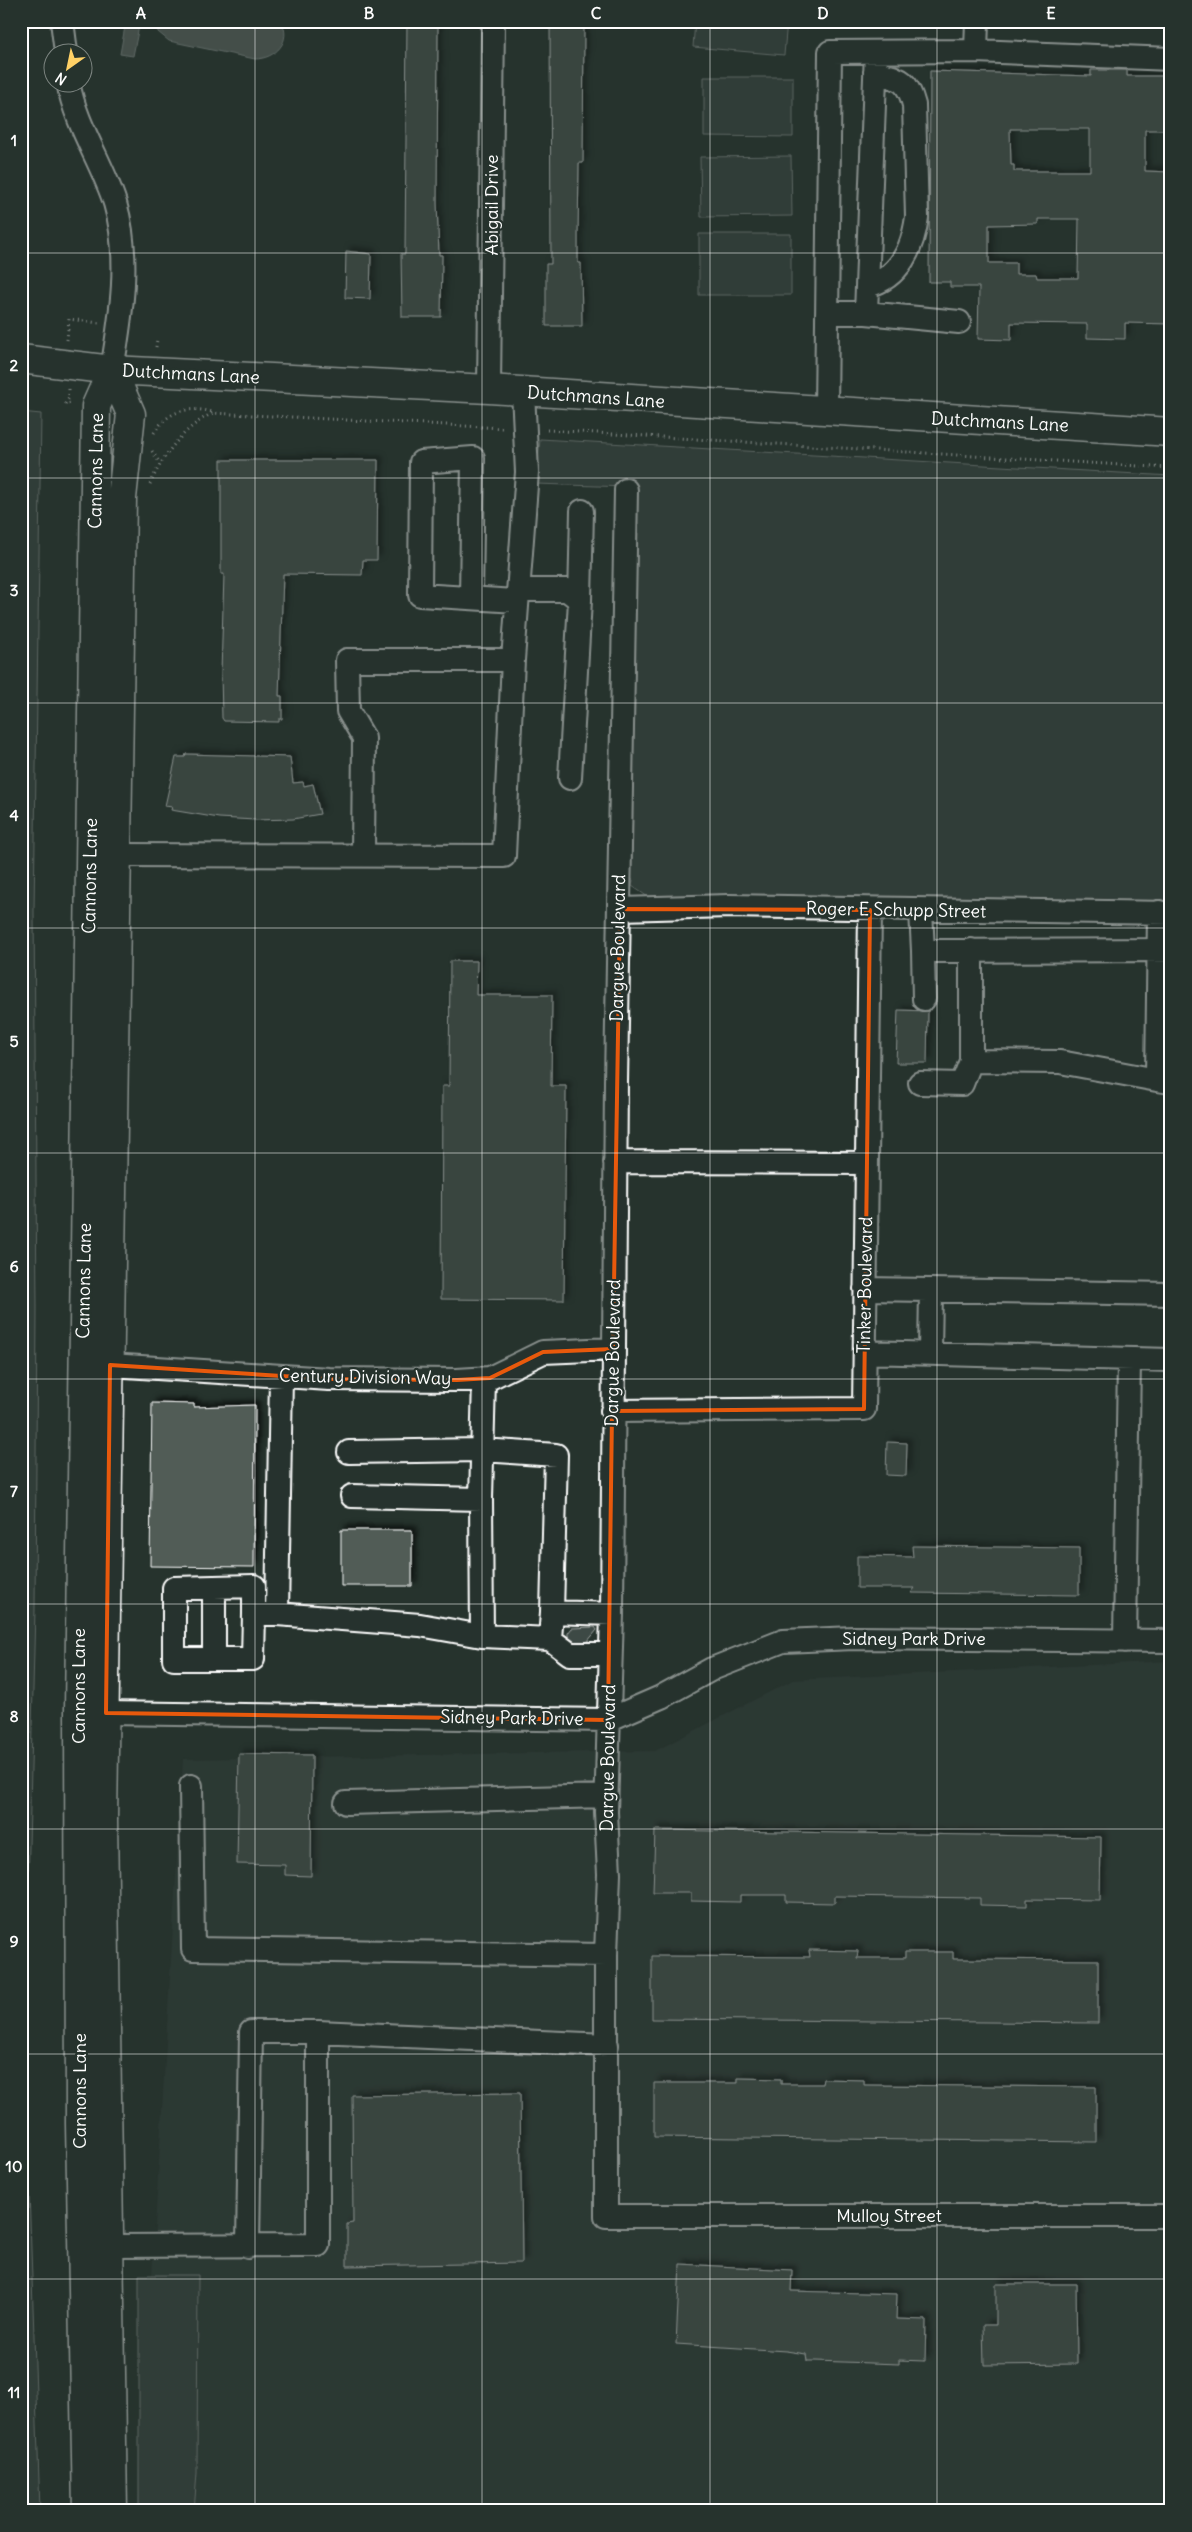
<svg xmlns="http://www.w3.org/2000/svg" width="1192" height="2532" viewBox="0 0 1192 2532" font-family="Delius,sans-serif">
<style>
.built{fill:#333f3a}
.green{fill:#3e4944;stroke:#9ea4a2}
.water{fill:#67706c;stroke:#a4a9a7}
.building{fill:#515c57;stroke:#fff;fill-rule:evenodd;filter:url(#shadow)}
.lines{fill:none;stroke-linecap:round;stroke-linejoin:round}
.minor-casing{stroke:#fff;stroke-width:26}
.major-casing{stroke:#fff;stroke-width:31}
.path{stroke:#fff;stroke-width:3;stroke-dasharray:1 4;stroke-linecap:butt}
.minor{stroke:#26332d;stroke-width:22}
.major{stroke:#26332d;stroke-width:28}
.marked{fill:none;stroke:#e8590c;stroke-width:4;stroke-linejoin:round}
.grid{fill:none;stroke:#fff;stroke-width:1;stroke-opacity:0.55}
.labels{text-anchor:middle;stroke-width:4.5;stroke-linejoin:round;paint-order:stroke}
.street-label{font-size:18px;fill:#fff;stroke:#26332d}
.neatline{fill:none;stroke:#fff;stroke-width:2}
.grid-label{font-size:16px;text-anchor:middle;font-weight:bold;fill:#fff}
</style>
<defs>
<filter id="shadow"><feDropShadow dx="4.5" dy="-4.5" stdDeviation="2.5" flood-color="#0009"/></filter>
</defs>
<rect width="100%" height="100%" fill="#26332d"/>
<filter id="ink" filterUnits="userSpaceOnUse"><feTurbulence type="fractalNoise" baseFrequency=".02" numOctaves="2"/><feDisplacementMap in="SourceGraphic" scale="10" xChannelSelector="R" yChannelSelector="G"/><feConvolveMatrix kernelMatrix="1 2 1 2 8 2 1 2 1" color-interpolation-filters="sRGB"/></filter>
<g filter="url(#ink)">
<path class="built" d="M1171,1661v850h-1033l45,-752 472,-8 138,-71z"/>
<path class="green" d="M695,21h92l-3,34 -91,-8z
M704,77h89v60l-89,-1z
M791,156l1,60 -91,1 -1,-60z
M699,234h92v61h-92z
M21,412l20,2 -7,497 3,397 -2,302 -11,435 16,466h-19z
M540,439l631,37v434l-520,-11 -19,-13 1,-6 -10,-5 5,-388 -92,-3z
M595,1627l2,3 -10,12 -11,3 -8,-5v-7l4,-5z
M139,2275h59l-1,198 -3,38h-55z"/>
<path class="water" d="M126,21h14l-7,35 -13,-2z
M155,21h126c12,20 -6,38 -26,38l-86,-18 -11,-9z"/>
<path class="building" d="M407,21h31l-1,182 2,52h3l-1,62h-39l-1,-63h4z
M550,21h34l-1,142h-4l-1,72v28h3l1,63h-36v-62h5z
M1091,70h36v6h44v54h-26v41l26,1v152l-46,-1v16l-38,-1v-14l-76,-1v17l-33,-1 1,-52h-29v-5h-21l1,-211 161,5zM1010,129h80v42h-76v-6h-3zM1038,219h41l-1,59h-41l-1,-4h-20v-11h-27v-38l49,-1z
M346,251l25,3 -1,45 -25,-1z
M221,460h157l-1,100h-14l-1,15 -79,-1 -4,122h3v23h-3v3l-55,-1 -2,-3 -1,-45 3,-99h-3z
M186,754l104,3 3,26 10,-1 1,4 9,-2 7,30 -27,5 -38,1 -36,-2 -48,-8 1,-3 -7,-1 11,-49h9z
M450,961h27l-1,34h76l-1,91h15l-2,214 -123,-1 1,-213h7z
M898,1010l30,1 -1,52h-31z
M152,1403l42,1v3l61,-2 -1,162 -104,-1z
M887,1442l20,1 -1,33 -20,-1z
M341,1530h71v56h-71z
M912,1546l167,2v47l-168,-2 4,-5h-58v-32l56,1z
M239,1754l73,1 -1,121 -26,-1v-10l-48,-1z
M655,1830l446,7 -1,63 -73,-1v7l-47,-1v-7l-145,-2v7l-49,-1v-7h-46v7l-49,-1v-8h-38z
M809,1950l49,1 -1,7h48v-6h48v7l145,1v63l-446,-4v-63l158,1z
M738,2078l43,1v5h41l1,-5 41,1v5l232,2v55l-442,-5v-54h84z
M520,2093l2,170 -175,3v-42l6,-1 -1,-128z
M680,2264l112,6 -1,21 106,3 -1,25 30,1 -1,41 -26,-1v4l-84,-3h-8l-1,-7 -20,-3 -110,-7z
M996,2284h80l1,80 -93,1 -1,-40h13z"/>
<g class="lines">
<defs>
<path id="minor" d="M62,21l4,31
M976,51l195,8
M68,82c8,44 34,80 47,121 16,54 6,113 -3,167
M867,286c33,-8 46,-39 50,-69l-3,-112c-7,-27 -15,-26 -39,-33
M827,313h39l10,-261
M866,313l93,9
M489,389l4,-368
M826,411l4,-359 146,-1 1,-30
M626,490l-10,592 -4,532 -6,198 3,62 -3,81v261h565
M518,590h49l13,10 -10,178
M471,598l2,-140 -52,4 -1,133 97,6
M580,600l2,-89
M363,854l1,-116 -16,-27 -1,-51h166
M116,855l388,1 9,-196 14,-188 -4,-80
M620,909l109,-3 442,7
M921,911l2,40 248,-1
M1159,912l-2,168 14,2
M971,950v111l89,1 97,18
M923,951l1,48
M920,1083l42,1 9,-23
M615,1162l252,1
M865,1289l306,5
M865,1352l306,8
M930,1353l1,-63
M110,1365l219,14 128,1 33,-2 53,-26 70,-3
M281,1376l-4,238 143,11 62,11
M484,1379l-3,120 1,137 68,3 2,-27 60,2
M612,1411l252,-2 6,-499
M349,1452l133,-2 74,5 -4,157
M352,1496l129,3
M254,1614l-1,45h-79v-71l80,-2v28h23
M550,1639l20,15h40
M1125,1641l4,-282
M214,1658v-71
M106,1713l502,7 53,-23 51,-28 71,-28 71,-3 317,3
M191,1786l2,163 413,6
M346,1803l260,-7
M318,2032l289,13
M109,2246l209,-1v-213h-67l-3,215"/>
<path id="major" d="M21,359l91,11 377,19 682,43
M112,370l19,44 -9,84 -19,1322 10,691
M87,2511l-7,-387 -1,-414 17,-1304 16,-36"/>
</defs>
<use href="#minor" class="minor-casing"/>
<use href="#major" class="major-casing"/>
<path class="path" d="M67,340l2,-21 30,4
M156,347l1,-8
M69,389v9l-4,6 7,-1
M547,430l624,38
M154,433c14,-23 34,-27 59,-21
M152,451l8,12
M150,484c14,-30 33,-56 63,-71l290,15"/>
<use href="#minor" class="minor"/>
<use href="#major" class="major"/>
</g>
</g>
<path d="M0 0H1192V2532H0ZM620,909l250,1 -6,499 -252,2 -4,309 -502,-7 4,-348 219,14 128,1 33,-2 53,-26 70,-3z" fill="#26332d" fill-opacity=".55" fill-rule="evenodd"/>
<path class="marked" d="M620,909l250,1 -6,499 -252,2 -4,309 -502,-7 4,-348 219,14 128,1 33,-2 53,-26 70,-3z"/>
<path class="grid" d="M255,21v2490M482,21v2490M710,21v2490M937,21v2490M21,253h1150M21,478h1150M21,703h1150M21,928h1150M21,1153h1150M21,1379h1150M21,1604h1150M21,1829h1150M21,2054h1150M21,2279h1150"/>
<g class="labels">
<g class="street-label">
<text transform="translate(492 205) rotate(-90)" y="6">Abigail Drive</text>
<text transform="translate(191 374) rotate(3)" y="6">Dutchmans Lane</text>
<text transform="translate(596 397) rotate(4)" y="6">Dutchmans Lane</text>
<text transform="translate(1000 422) rotate(3)" y="6">Dutchmans Lane</text>
<text transform="translate(96 471) rotate(-89)" y="6">Cannons Lane</text>
<text transform="translate(90 876) rotate(-89)" y="6">Cannons Lane</text>
<text transform="translate(896 910) rotate(1)" y="6">Roger E Schupp Street</text>
<text transform="translate(618 948) rotate(-89)" y="6">Dargue Boulevard</text>
<text transform="translate(84 1281) rotate(-89)" y="6">Cannons Lane</text>
<text transform="translate(865 1285) rotate(-89)" y="6">Tinker Boulevard</text>
<text transform="translate(613 1353) rotate(-89)" y="6">Dargue Boulevard</text>
<text transform="translate(365 1377) rotate(1)" y="6">Century Division Way</text>
<text x="914" y="1645">Sidney Park Drive</text>
<text transform="translate(79 1686) rotate(-90)" y="6">Cannons Lane</text>
<text transform="translate(512 1718) rotate(1)" y="6">Sidney Park Drive</text>
<text transform="translate(608 1758) rotate(-89)" y="6">Dargue Boulevard</text>
<text transform="translate(80 2091) rotate(-90)" y="6">Cannons Lane</text>
<text x="889" y="2222">Mulloy Street</text>
</g>
</g>
<rect width="1192" height="2532" fill="none" stroke="#26332d" stroke-width="55"/>
<g transform="translate(68 68) rotate(213)"><circle r="24" fill="#26332d" stroke="#7d8581"/>
<path d="M0-4L9 19L0 12L-9 19Z" fill="#ffd166"/>
<text y="-8" font-size="14" font-weight="bold" text-anchor="middle" fill="#ffffff">N</text>
</g>
<rect x="28" y="28" width="1136" height="2476" class="neatline"/>
<g class="grid-label">
<text x="141" y="19">A</text>
<text x="369" y="19">B</text>
<text x="596" y="19">C</text>
<text x="823" y="19">D</text>
<text x="1051" y="19">E</text>
<text x="14" y="146">1</text>
<text x="14" y="371">2</text>
<text x="14" y="596">3</text>
<text x="14" y="821">4</text>
<text x="14" y="1047">5</text>
<text x="14" y="1272">6</text>
<text x="14" y="1497">7</text>
<text x="14" y="1722">8</text>
<text x="14" y="1947">9</text>
<text x="14" y="2172">10</text>
<text x="14" y="2398">11</text>
</g>
</svg>
